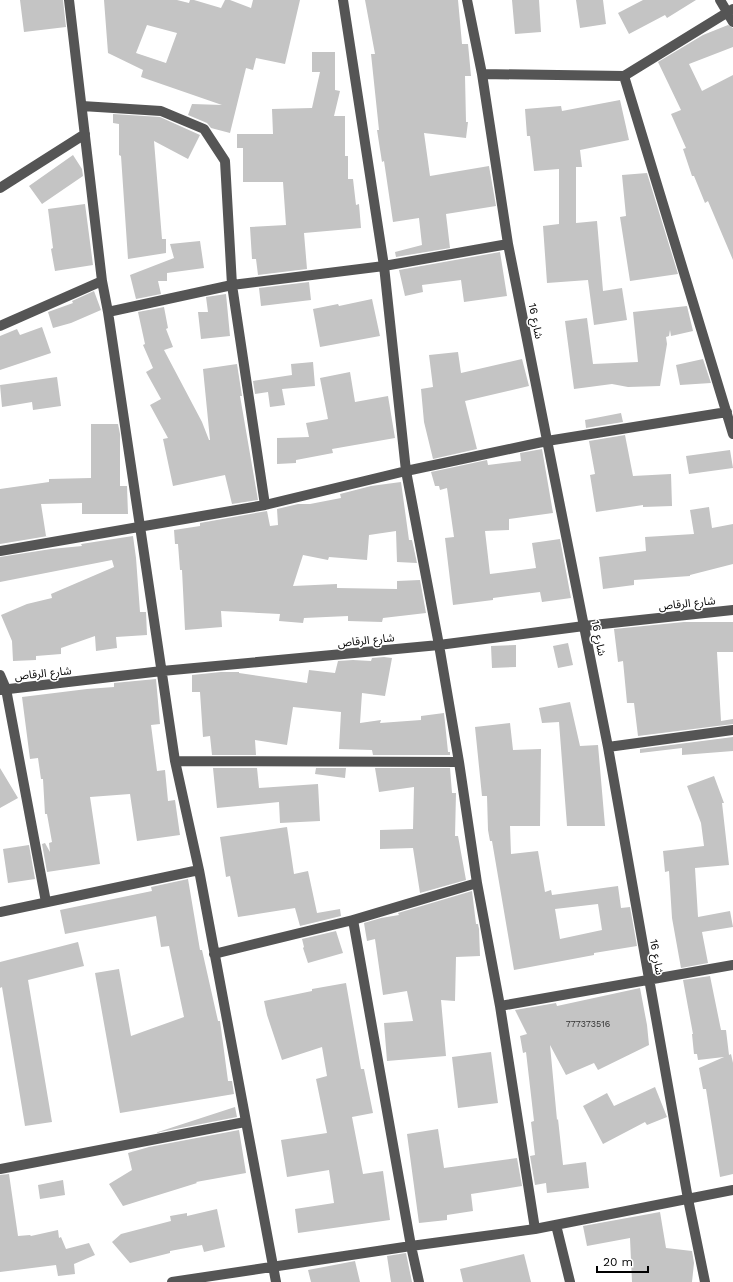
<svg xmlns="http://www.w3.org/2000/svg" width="733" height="1282" viewBox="0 0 733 1282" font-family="'Work Sans','Noto Sans Arabic',sans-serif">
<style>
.building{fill:#c4c4c4;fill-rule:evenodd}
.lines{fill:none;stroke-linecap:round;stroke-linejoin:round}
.minor{stroke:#555;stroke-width:10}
.labels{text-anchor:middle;stroke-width:3;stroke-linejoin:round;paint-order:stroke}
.number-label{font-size:9px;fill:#313131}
.street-label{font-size:11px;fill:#000;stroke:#fff}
</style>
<rect width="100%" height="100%" fill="#fff"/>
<path class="building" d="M20,0h43l3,27 -42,5z
M104,0h73l12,3 1,-3h4l27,8 4,-8h5l21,8 2,-8h47l-15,64 -29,-6 -3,12 -7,-2 -16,65 -19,-5 -4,-5 -19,-8 4,-11 30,1 -81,-28 2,-7 -35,-17zM147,25l30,8 -11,30 -30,-10z
M365,0h93l4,44h6l3,32h-6l1,46h2l-2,16 -42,-5 6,43 59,-10 7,40 -50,8 4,34 -54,9 -1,-5 27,-7 -3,-27 -26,4 -9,-61 -2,1 -5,-32h2l-8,-76h4z
M512,0h27l2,32 -26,2z
M576,0h27l3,24 -26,4z
M643,0h53l-29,18 -2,-3 -36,19 -11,-21z
M728,25l5,3v19l-44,17 13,27 31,-16v185l-25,-59 -3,2 -11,-27h-2l-9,-27 3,-1 -15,-34 10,-4 -23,-48 45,-27z
M312,52h23v38l5,1 -6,25h11v40h3v23h5l3,26 3,-1 2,24 -57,5 3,36 -49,6 -2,-16h-4l-2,-32 36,-2 -3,-43h-40v-34h-6v-14h36l-1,-25 40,-1 8,-36h-8z
M620,100l9,40 -49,10 2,17h-6v56l21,-2 6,70 19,-3 5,32 -33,5 -6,-45 -41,3 -4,-57 16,-2v-55l-25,2 -4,-35h-3l-2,-27 36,-3 1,5z
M113,114l47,3 40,18 -12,24 -34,-18 8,98h4v14l-38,6 -7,-103 -2,-1v-31l-6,-1z
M73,155l9,14 1,7 -41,28 -13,-18z
M647,173l31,101 -48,7 -10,-64 6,-1 -4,-41z
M85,204l8,61 -38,6 -4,-22 2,-1 -5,-39z
M200,241l4,27 -37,5v8h-9l3,13 -25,5 -6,-24 44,-17 -4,-14z
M500,252l7,44 -43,6 -3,-22 -39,5 1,7 -18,4 -6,-26z
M309,282l2,18 -50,6 -2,-18z
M94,291l7,19 -30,13 -18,5 -5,-16 25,-9 -1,-2z
M226,294l4,42 -29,3 -3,-27h10l-2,-15z
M372,299l8,37 -60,11 -7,-38 25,-5 1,2z
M687,306l6,25 -22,5 -1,-6 -1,6 -3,1 1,7 -7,42 -32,1 -16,-3 -38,5 -9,-68 22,-3 6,46 45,-2 -5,-50z
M164,307l4,21 -2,1 7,18 -9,3 38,72 7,18h1l-7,-71 34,-5 5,32h-2l18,104 -26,4 -7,-29 -52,11 -10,-47 5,-1 -18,-33 11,-6 -15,-27 7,-4 -10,-23 2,-1 -7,-32z
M42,327l9,26 -51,17v-34l17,-7 3,6z
M458,352l3,21 61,-14 7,27 -64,15 12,48 -44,10 -9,-37 -3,-33 12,-2 -4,-32z
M703,359l8,24 -31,2 -4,-20z
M313,362l2,24 -33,3 3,16 -15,2 -2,-15 -13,2 -2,-13 39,-6 -1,-11z
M350,372l5,30 33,-6 7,42 -63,11 1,4 -37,7v3l-19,1v-26l32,-1 -3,-14 22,-4 -8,-41z
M57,377l4,29 -28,4 -1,-8 -30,5 -2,-22z
M621,413l2,9 -37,6 -1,-8z
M91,424h27l2,10v52h7l1,28h-46v-11l-41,1 5,32h2l-48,8v-55l49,-7v-3l42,-1z
M625,435l8,41 38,-2 1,32 -29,1v-2l-47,7 -6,-37 5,-1 -6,-33z
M542,449l11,64 -44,6v11l-24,1 5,43 46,-6 -4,-25 28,-4 11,59 -29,4 -2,-10 -47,6v2l-40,5 -8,-67 9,-1 -7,-49 -7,2 -1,-4h-4l-4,-14 56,-12 1,5 33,-4 -1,-8z
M730,450l3,18 -44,6 -3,-18z
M401,482l8,58h3l5,23 -20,-1 -1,-31 -27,4 -2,25 -38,-3 -1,3 -25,-5 -10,31 44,-2v4l60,1v-8l23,-1 6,33 -43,5 -1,4 -34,-1v-5l-44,2 -1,5 -24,-2 1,-7 -59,-3 1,16 -37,3 -3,-60h-2l-2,-26h-3l-1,-14 26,-4v-3l67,-12 3,15 8,-1 -1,-16 21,-5h12l31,-6 -1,-4 31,-8z
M709,507l3,21 21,-4v40l-43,11v1l-56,4v5l-31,4 -4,-32 47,-6 -1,-14 49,-3 -4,-24z
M133,536l3,22 4,54h6l1,23 -31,2 1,11 -21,3 -1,-15 -34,12v6l-25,2v4l-23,1 -1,-20 -11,-26 26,-11 25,-6 -1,-4 63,-27 -2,-7 -112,22v-25l51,-8 31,-3 -1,-2z
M684,622h49v30h-16l4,69 12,-2v5l-95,12 -4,-33h-7l-4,-42 -5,1 -4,-33z
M568,643l5,22 -15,3 -5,-22z
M516,645v22l-24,1 -1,-22z
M384,657l8,1 -7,38 -23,-3 -2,30 21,-3 -1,3 41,-3v-4l23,-3 4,39h2v3h-77l-1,-5 -33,-1 2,-37 -48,-5 -6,38 -32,-5 1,15h-44l-2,-19 -7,1 -3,-45h-8v-17l29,-3h18v1l68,10 2,-13 26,3 3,-12 15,-1 18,1 1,-3z
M156,679l4,45 -9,1 6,46 8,-1 3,31 7,-1 5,35 -43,6 -7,-47 -40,3 10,67 -53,8 -5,-28 3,-1 5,9 -1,-9 3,-1 -5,-28h-2l-2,-35h-2l-3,-21 -8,1 -8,-62 65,-8 27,-2v-4z
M570,702l10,44 18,-1 7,81h-38l-8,-104 -17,1 -3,-15z
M510,723l3,27 28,-1 -1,77h-30l1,28 27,-3 7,41 6,-2 1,5 66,-9 3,22 9,-1 7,39 -43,7v2l-80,15 -22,-129h-2l-2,-11 -1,-34h-5l-7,-69zM598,904l4,26 -42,9 -5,-30z
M733,737v14l-51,4v-7l-42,5v-4z
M0,768l18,30 -18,10z
M213,768h44l2,20 59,-4 2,37 -40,2 -1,-21 -62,6z
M316,768h30l-1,10 -30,-4z
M375,768h75l2,25h4l-1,43h3l8,44 -46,13 -7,-45 -33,1v-19l33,-1 1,-42 -35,5z
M714,776l10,27h-2l7,62 -34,3 3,49 32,-6 3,16 -31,5 6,31 -27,5 -9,-50 -3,-47 -4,1 -2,-21 41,-5 -3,-23 -14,-37z
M287,827l7,47 14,-3 9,42 23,-4 1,7 -41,10 -5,-18 -57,9 -8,-41 -4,1 -6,-40z
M29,845l6,34 -27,4 -5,-34z
M188,879l12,71h2l16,71h2l8,60h4l2,13 -114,19 -25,-140 24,-4 12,67 53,-19 -15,-71 -8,1 -5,-31 -91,18 -5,-24 92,-19 -1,-4z
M472,891l4,33h2l1,5 1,27 -24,1 -1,44 -14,-1 5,56 -59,5 -3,-38 29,-2 -6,-30 -24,4 -8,-56 -8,2 -3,-18 17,-5 18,-3 -1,-2z
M336,931l7,22 -35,10 -5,-15 1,-1 -2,-8z
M78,942l6,24 -56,14 24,142 -27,4 -23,-139 -2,1v-26z
M710,976l11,54h5l3,25 2,-1 2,9v111l-13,3 -14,-88h-3l-4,-21 25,-11 -26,3 -1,-6h-3l-2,-20h1l-10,-54z
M346,983l15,86h3l9,44 -21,4 11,57 20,-3 7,49 -92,13 -3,-24 39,-6 -5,-33 -42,7 -6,-37 46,-7 -11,-54 11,-3 -5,-29 -40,13 -15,-45 -3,-14 48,-10v-2z
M640,988l7,37 2,20 -51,25 -4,-7 -28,12 -16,-30 7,75 1,-1 5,46 23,-3 3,26 -42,5 -1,-10 -11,2 -5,-29 5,-1 -4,-33 3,-1 -8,-69 -3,1 -3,-17 7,-2 -12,-24 41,-7 1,3z
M491,1052l7,51 -40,5 -6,-51z
M655,1087l12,30 -20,8 -2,-3 -42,22 -20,-38 24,-13 7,13z
M235,1107l2,10 -82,16z
M438,1129l6,39 73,-10 5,28 -51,8 2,17 -26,4v5l-28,3 -12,-89z
M239,1130l7,43 -50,9 1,1 -74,23 -14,-22 23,-14 -4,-17 21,-6z
M9,1174l9,62 12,-1 1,1 27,-6 1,8 2,-1 5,12 23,-6 6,12 -21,9 1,10 -17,2 -2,-11 -56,7v-97z
M63,1180l2,15 -25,4 -2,-14z
M217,1209l8,38 -21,5 -2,-7 -32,6v2l-40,10 -18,-21 9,-8 50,-13 -1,-5 17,-3v3z
M660,1212l6,36 26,3 2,12 -2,19h-60l-2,-44 -43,8 -4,-20z
M406,1253l6,29h-21l-4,-26z
M524,1254l7,28h-68l-3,-13z
M355,1261l5,21h-49l-3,-12z"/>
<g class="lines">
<path class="minor" d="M69,0l33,281 6,31 67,449 24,109 77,412
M343,0l41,266 22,205 33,174 20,117 18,121 23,123 35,223
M467,0l15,74 26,170 100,503 80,452 17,83
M720,0l13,22
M482,74l142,2 109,-67
M624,76l109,358
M82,106l79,5 43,18 21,32 7,124 33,220
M0,188l85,-54
M108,312l124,-27 152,-19 124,-22
M0,326l102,-45
M0,551l265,-46 141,-34 141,-30 180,-29
M0,675l6,14 40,213
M0,690l162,-19 277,-26 145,-19 149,-16
M608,747l125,-17
M175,761l284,1
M0,912l199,-42
M353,920l58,326 8,36
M214,954l139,-34 124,-37
M500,1006l233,-41
M0,1169l245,-47
M556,1225l14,57
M172,1282l239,-36 124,-17 198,-39"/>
</g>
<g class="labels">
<g class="number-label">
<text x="588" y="1027">777373516</text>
</g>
<g class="street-label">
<text transform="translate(536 321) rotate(79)" y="4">شارع 16</text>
<text transform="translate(687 603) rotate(-6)" y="4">شارع الرقاص</text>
<text transform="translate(599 638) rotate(79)" y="4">شارع 16</text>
<text transform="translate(366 640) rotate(-6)" y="4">شارع الرقاص</text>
<text transform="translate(43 673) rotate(-6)" y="4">شارع الرقاص</text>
<text transform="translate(657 957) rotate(80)" y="4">شارع 16</text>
</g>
</g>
<path d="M597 1266v6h51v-6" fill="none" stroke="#000000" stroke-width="2"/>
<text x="603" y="1266" font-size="12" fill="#000000" stroke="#ffffff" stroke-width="3" paint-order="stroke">20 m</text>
</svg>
